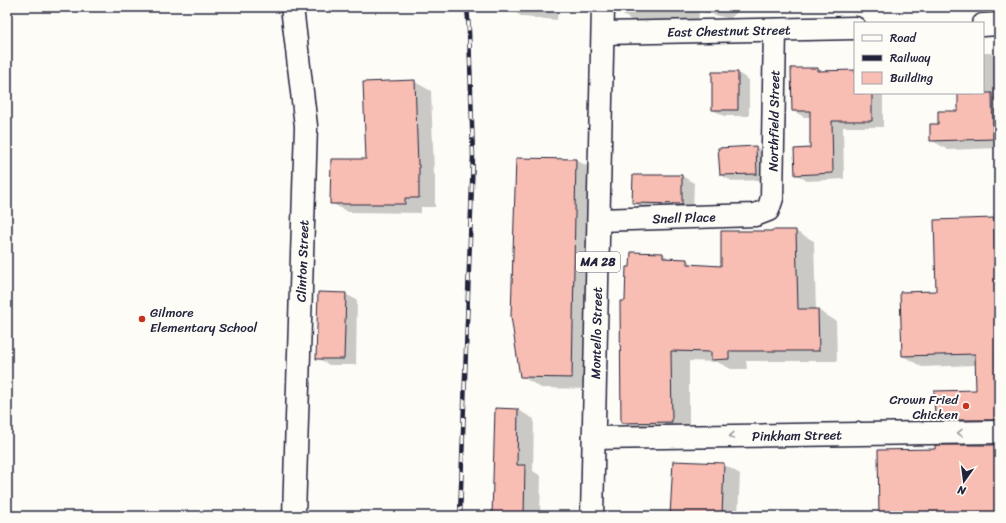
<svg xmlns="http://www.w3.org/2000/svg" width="1006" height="523" viewBox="0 0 1006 523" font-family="Sriracha,sans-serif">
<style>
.shadow{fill:#0003}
.building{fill:#f9beb3;stroke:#22223b}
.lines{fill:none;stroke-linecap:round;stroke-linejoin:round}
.minor-casing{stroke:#22223b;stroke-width:25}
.major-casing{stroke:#22223b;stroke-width:25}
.minor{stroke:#fdfcf7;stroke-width:22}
.major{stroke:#fdfcf7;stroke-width:22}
.rail-casing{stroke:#22223b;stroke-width:4.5}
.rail{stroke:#fdfcf7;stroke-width:3;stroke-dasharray:9;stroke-linecap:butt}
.oneway{stroke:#9a9aa2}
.poi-dot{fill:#c8321e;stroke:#fdfcf7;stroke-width:1.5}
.labels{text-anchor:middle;stroke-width:4;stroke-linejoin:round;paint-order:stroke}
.shield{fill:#fdfcf7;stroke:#646373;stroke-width:1}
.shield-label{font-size:12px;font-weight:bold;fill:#22223b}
.street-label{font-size:13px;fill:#22223b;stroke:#fdfcf7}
.poi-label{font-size:13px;fill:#22223b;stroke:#fdfcf7;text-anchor:start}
</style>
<rect width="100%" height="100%" fill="#fdfcf7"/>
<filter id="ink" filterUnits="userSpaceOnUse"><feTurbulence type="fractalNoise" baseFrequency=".025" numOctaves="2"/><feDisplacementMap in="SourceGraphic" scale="8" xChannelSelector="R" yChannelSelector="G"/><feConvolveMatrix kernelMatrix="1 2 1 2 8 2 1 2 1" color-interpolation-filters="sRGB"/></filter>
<g filter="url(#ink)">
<path class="shadow" d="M512,7h46l-1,13 -34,-3 -11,-6z
M624,7h156v1l-40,1 -10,10 -31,-8 -1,13 -57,2 -18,-11z
M983,53h7l9,5v90l-51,2 -17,-10 28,-28v-19h24z
M818,69l5,3 32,-1v22h28v34h-40l1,52 -37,2 -11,-7 15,-25v-32h-7l-11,-6z
M738,73l11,7v36h-25l-11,-6z
M415,82l16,9 3,83 1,1v32h-14v6l-73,-1 -17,-9 36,-43 -3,-77z
M756,147l11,7 1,26 -36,1 -12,-6z
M576,160l20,11 -4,218 -51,-1 -20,-12z
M634,176h48l12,7 -1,27 -48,-1 -12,-6z
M994,219l5,3v208l-44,1 -19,-11 41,-29 -1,-26 -54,2 -19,-11 34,-64z
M795,231l19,10 2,69h2l18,11 1,40h-91l1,8h-16l-14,-7 -28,-1v71l-49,1 -18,-11 4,-120 5,-34 32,-14 9,6h15l9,6 26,2z
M345,294l12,6 -1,65h-27l-11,-7z
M518,410l16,9 -1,52 8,5 -1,40h-47z
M996,446l3,1v69h-119l56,-66z
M723,464l17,10 -2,42h-67z"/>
<path class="building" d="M791,68h27v3l37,-1v23h17v28h-40l1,52 -38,2 -1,-26 16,-1v-37h-18z
M712,72h26v38h-26z
M415,80l3,85h1v33h-14v6h-75l1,-45h35l-3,-77z
M958,93h34l1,46 -63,2v-17h8v-13h20z
M756,146l1,28 -37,1 -2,-27z
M516,158l60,1 -4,219 -52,-1 -9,-61z
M633,175h49v29l-50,-1z
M994,218l4,136h-2l2,64h-2v2h-61l-1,-29 42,-1 -1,-36 -73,2 -2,-64 36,-1 -2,-71z
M772,230h24l2,79h20l1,42h-90v8l-18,1v-8l-40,-1 1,71 -51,1 -1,-122h5l1,-34h4l1,-15 32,1v5l24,1v5l34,2v-35h51z
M318,292l28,1 -2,66h-28z
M495,408l23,1 -1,56h8l-1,51h-32z
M935,445h61l2,71h-119l-1,-66 57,-1z
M673,461l51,2 -2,53h-52z"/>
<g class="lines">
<defs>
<g id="minor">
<path d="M292,7l14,119 -12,390"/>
<path d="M983,25l16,-1"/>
<path id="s1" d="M603,33l252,-5"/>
<path id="s2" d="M599,220l156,-5 13,-5 4,-12 3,-168"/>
<path id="s3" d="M594,438l405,-6"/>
</g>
<g id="major">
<path id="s4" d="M592,516l11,-509"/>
</g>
</defs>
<use href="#minor" class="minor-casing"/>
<use href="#major" class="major-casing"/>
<use href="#minor" class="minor"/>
<use href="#major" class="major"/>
<defs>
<path id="rail" d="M460,516l13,-360 -4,-125 -2,-24"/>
</defs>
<use href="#rail" class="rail-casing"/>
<use href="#rail" class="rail"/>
</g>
<defs><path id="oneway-chevron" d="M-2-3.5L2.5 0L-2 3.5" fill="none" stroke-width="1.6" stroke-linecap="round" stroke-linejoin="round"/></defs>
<g class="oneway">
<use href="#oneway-chevron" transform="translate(960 433) rotate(179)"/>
<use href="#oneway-chevron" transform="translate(732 436) rotate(179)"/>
</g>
</g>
<g class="poi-dot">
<circle cx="142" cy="319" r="4"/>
<circle cx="966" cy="406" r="4"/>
</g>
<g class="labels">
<rect class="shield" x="576" y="252" width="44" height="20" rx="3"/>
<g class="shield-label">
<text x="598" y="266">MA 28</text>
</g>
<g class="street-label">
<text dy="5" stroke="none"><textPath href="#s1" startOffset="126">East Chestnut Street</textPath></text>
<text dy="5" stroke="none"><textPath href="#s2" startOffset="260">Northfield Street</textPath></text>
<text dy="5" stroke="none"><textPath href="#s2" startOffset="85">Snell Place</textPath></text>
<text transform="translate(302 261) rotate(-88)" y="5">Clinton Street</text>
<text dy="5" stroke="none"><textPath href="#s4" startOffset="183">Montello Street</textPath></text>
<text dy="5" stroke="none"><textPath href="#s3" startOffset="203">Pinkham Street</textPath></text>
</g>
<g class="poi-label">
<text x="150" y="317">Gilmore<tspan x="150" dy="15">Elementary School</tspan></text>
<text x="958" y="404" text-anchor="end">Crown Fried<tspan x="958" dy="15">Chicken</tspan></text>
</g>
</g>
<rect width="1006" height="523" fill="none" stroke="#fdfcf7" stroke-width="24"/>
<rect x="12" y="12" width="982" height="499" fill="none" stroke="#22223b" stroke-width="1.5" filter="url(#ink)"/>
<rect x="854" y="22" width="130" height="72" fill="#fdfcf7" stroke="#a5a5ac"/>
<rect x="862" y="35" width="20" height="6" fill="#fdfcf7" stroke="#a5a5ac"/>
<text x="890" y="42" font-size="12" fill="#22223b">Road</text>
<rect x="862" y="55" width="20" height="6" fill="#22223b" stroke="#a5a5ac"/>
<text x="890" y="62" font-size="12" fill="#22223b">Railway</text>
<rect x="862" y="72" width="20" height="12" fill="#f9beb3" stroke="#a5a5ac"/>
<text x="890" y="82" font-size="12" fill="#22223b">Building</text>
<g transform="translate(964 481) rotate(194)" stroke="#fdfcf7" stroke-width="3" paint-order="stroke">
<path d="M0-3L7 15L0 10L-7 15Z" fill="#22223b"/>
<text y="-6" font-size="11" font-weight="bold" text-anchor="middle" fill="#22223b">N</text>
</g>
</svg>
